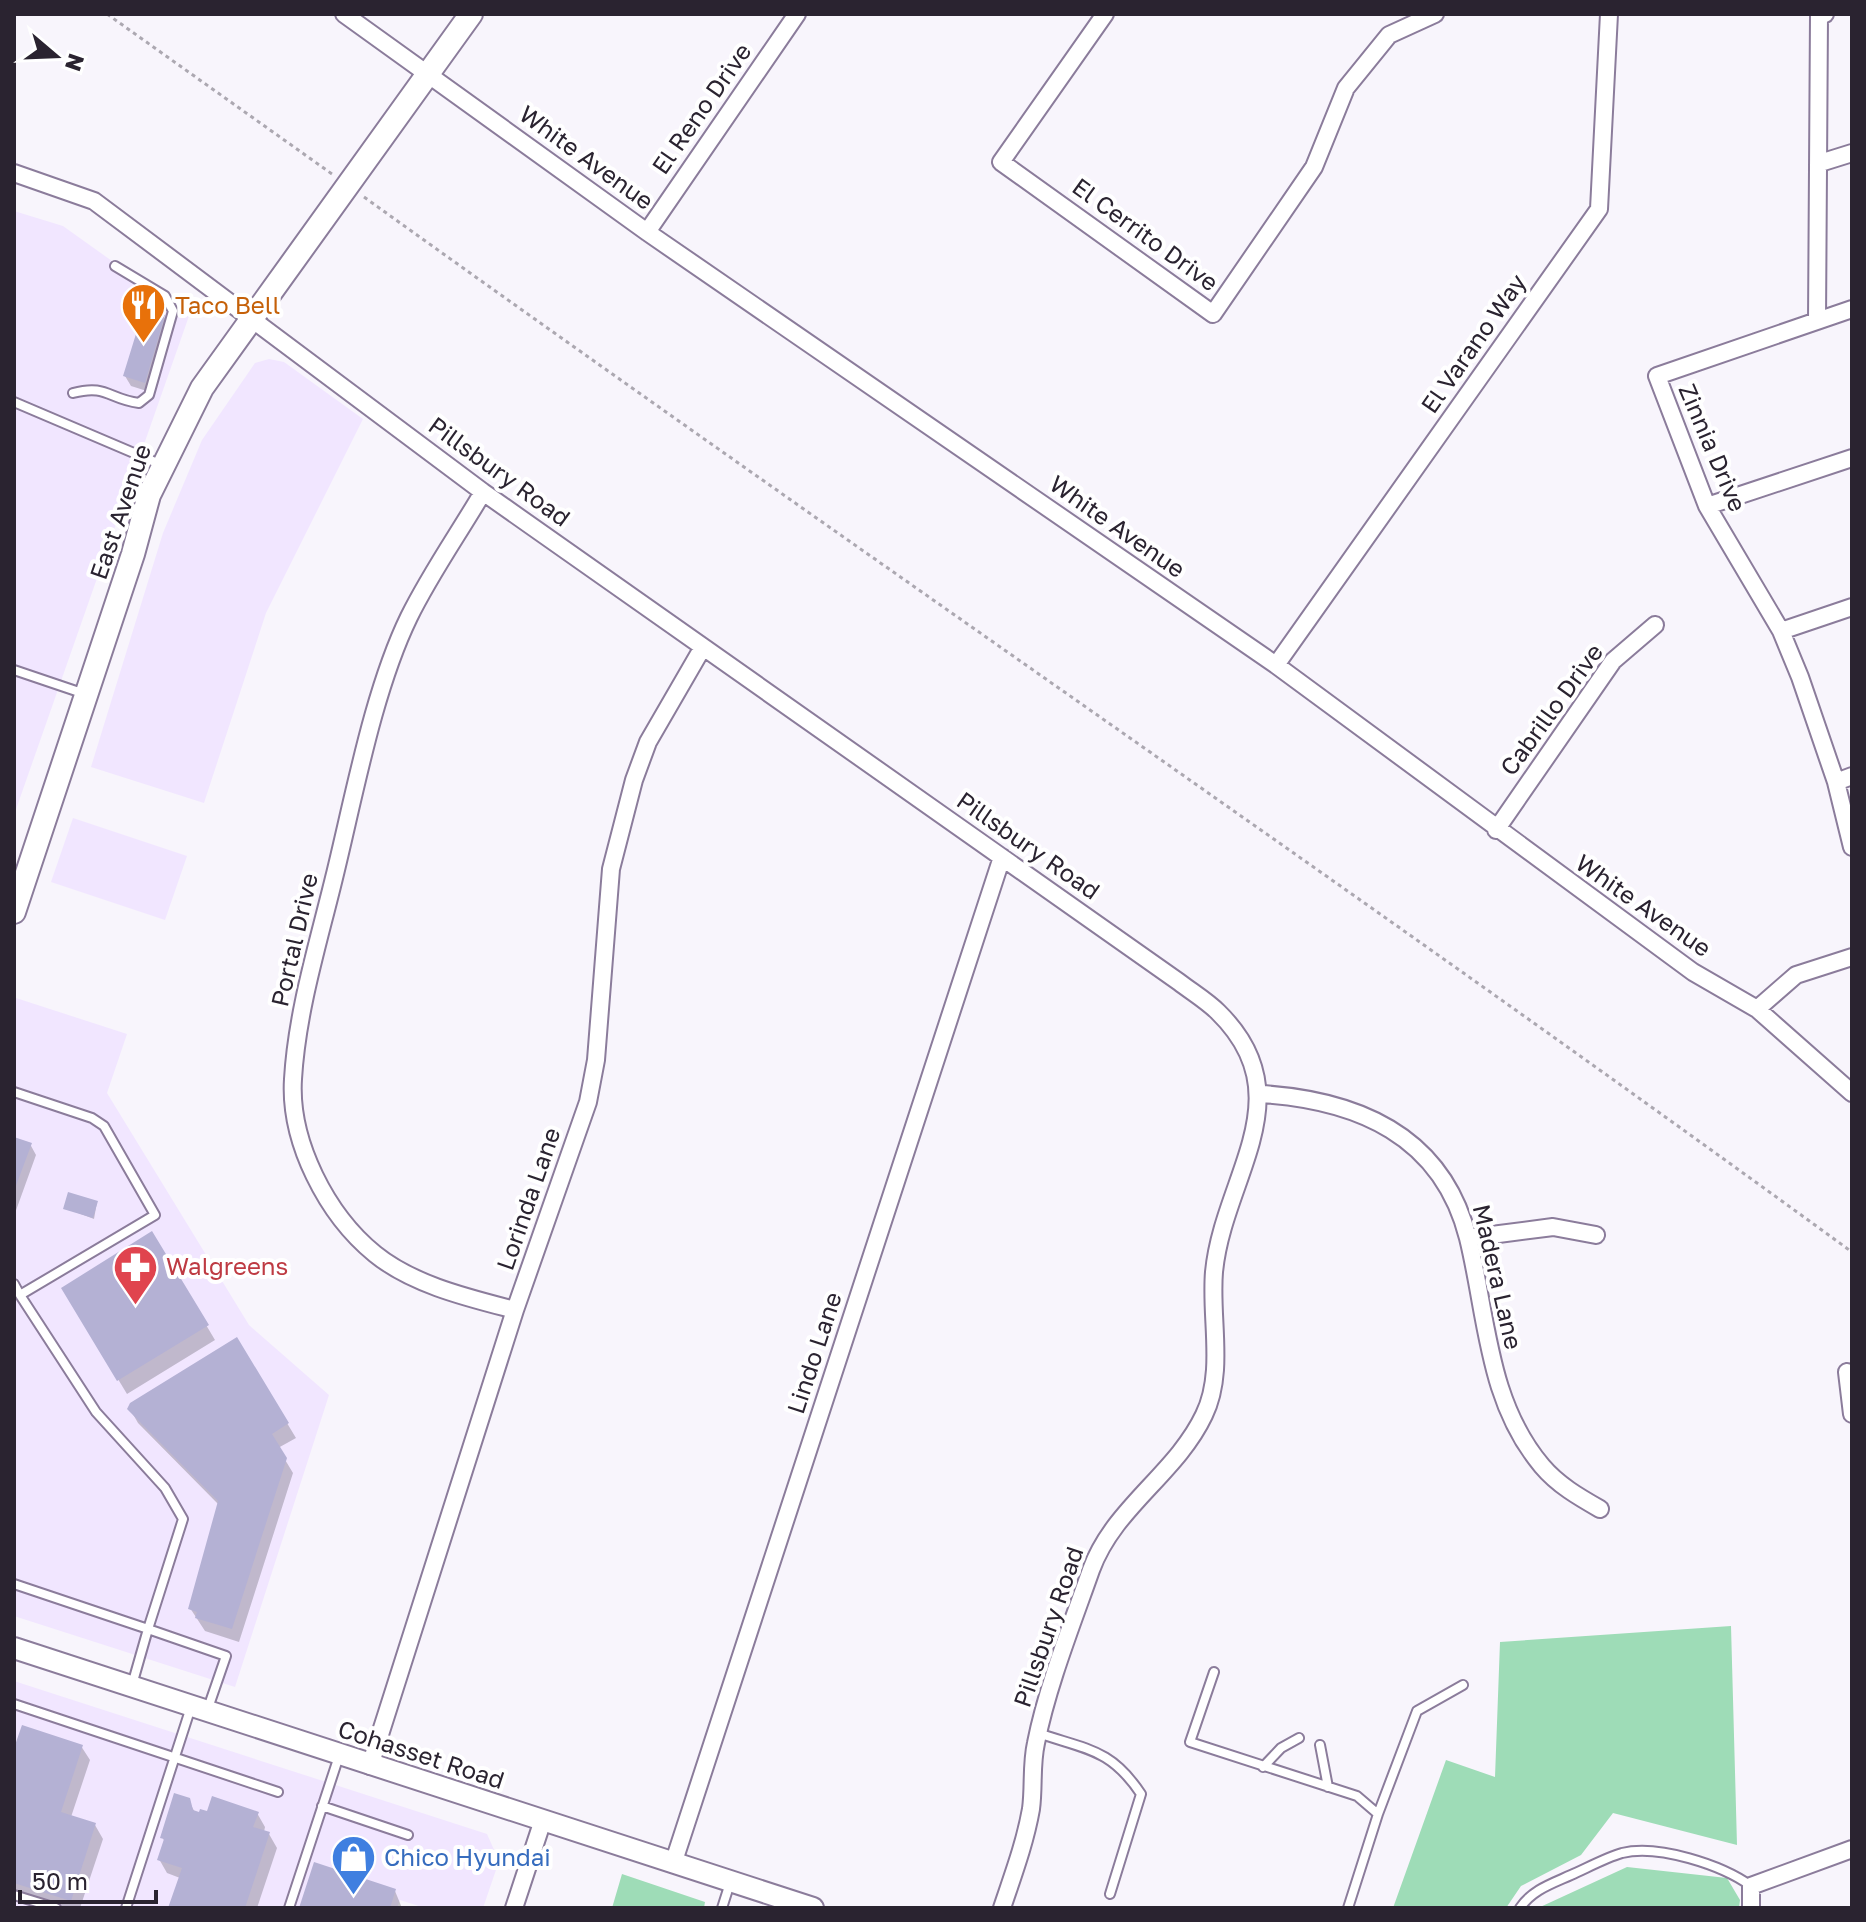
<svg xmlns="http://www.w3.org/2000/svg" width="1866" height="1922" viewBox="0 0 1866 1922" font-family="'Golos Text',sans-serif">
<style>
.built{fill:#f1e6ff}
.green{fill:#9edcb7}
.shadow{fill:#0003}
.building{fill:#b4b1d4}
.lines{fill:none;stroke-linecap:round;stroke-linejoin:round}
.service-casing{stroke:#8b7c9b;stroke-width:12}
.minor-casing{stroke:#8b7c9b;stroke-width:20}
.tertiary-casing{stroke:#8b7c9b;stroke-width:24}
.secondary-casing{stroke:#8b7c9b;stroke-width:26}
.path{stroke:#aca8b1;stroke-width:3;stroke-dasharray:4 4;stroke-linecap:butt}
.service{stroke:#fff;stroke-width:8}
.minor{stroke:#fff;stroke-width:16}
.tertiary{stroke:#fff;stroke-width:20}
.secondary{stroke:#fff;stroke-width:22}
.labels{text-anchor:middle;stroke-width:8;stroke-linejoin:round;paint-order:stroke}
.street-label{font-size:24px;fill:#2a2330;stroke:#fff}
.food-label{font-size:24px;fill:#c56008;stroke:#fff;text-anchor:start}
.health-label{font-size:24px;fill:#be3a42;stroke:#fff;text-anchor:start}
.shop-label{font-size:24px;fill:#366cbe;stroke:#fff;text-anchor:start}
</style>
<rect width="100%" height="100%" fill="#f8f5fc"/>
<path class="built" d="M14,211l49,15 126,90 -175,499z
M269,359l15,3 79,57 -97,194 -62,190 -113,-36 72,-234 39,-93 53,-77z
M73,818l114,38 -22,64 -114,-38z
M16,998l111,36 -20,59 142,232 80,70 -94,292 -221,-71z
M14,1681l473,153 12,27 -16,47h-58l-25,-8 -3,8h-383z"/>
<path class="green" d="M1731,1626l6,219 -124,-32 -32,42 -60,31 -15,22h-113l53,-148 49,17 5,-135z
M1627,1867l100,11 13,22 -1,8h-201z
M622,1874l83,28 -1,6h-92z"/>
<path class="shadow" d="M164,317l6,10 -20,65 -19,-6 -6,-10z
M14,1139l16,5 6,11 -22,61z
M97,1202l-3,17 -29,-11z
M152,1234l63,106 -88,54 -64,-106z
M237,1340l59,98 -18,10 15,25 -54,169 -34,-11 -15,-23 29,-103 -81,-82 -8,-14z
M81,1746l9,14 -19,57 24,8 8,14 -23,69h-21l-45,-14v-139z
M188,1800l8,14 61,-1 8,14 -1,5 5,2 8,14 -20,60h-87l10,-30 -13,-5 -8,-14 6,-17 -3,-5z
M395,1891l7,17h-101z"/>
<path class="building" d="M144,308l21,7 -20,68 -22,-7z
M14,1137l18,6 -18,48z
M68,1192l30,9 -5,17 -30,-9z
M152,1231l57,94 -92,56 -56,-93z
M237,1337l52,86 -17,11 15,24 -55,171 -37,-11 2,-6 -9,-3 30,-108 -91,-92 3,-6z
M22,1725l61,20 -22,67 35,11 -25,78 -57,-18v-135z
M174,1793l16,5 3,12 6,2 1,-3 7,2 5,-15 47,16 -6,15 17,5 -25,76h-77l14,-40 -25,-8 7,-21 -4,-1z
M314,1862l82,27 -6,19h-91z"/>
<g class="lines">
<defs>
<path id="service" d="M73,393c34,-9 35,6 66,10l10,-8 24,-84 -8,-15 -50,-30
M14,402l148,63
M14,670l71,24
M14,1092l78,26 12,8 51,89 -135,80 76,117 69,76 18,31 -35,110 -134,-45
M14,1284l6,11
M1214,1672l-24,70 167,54 21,18 -30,94
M132,1685l16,-56 78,27 -19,55
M14,1704l264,88
M1038,1733c50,17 73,16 103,61l-31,100
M1320,1745l8,42
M1263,1767l18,-19 18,-10
M322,1806l86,29
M1378,1814l39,-103 46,-26
M14,1895l42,13
M126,1908l65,-201
M289,1908l50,-152
M722,1908l8,-25
M1520,1908c12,-18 31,-24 51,-33 16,-7 34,-17 51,-22 36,-9 100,12 129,33"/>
<path id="minor" d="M344,14l303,218 629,433 417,307 64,37 95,84
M1105,14l-104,148 212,152 101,-147 32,-79 43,-53 46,-21
M1825,14l-6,2 -2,305 -160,55 50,130 74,125 19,46 36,105 16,65
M1820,163l32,-10
M14,173l80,28 389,291 696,490c13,10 28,19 39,30 87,85 5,165 -4,260 -4,47 11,100 -10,143 -28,59 -90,92 -113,155 -19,54 -44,117 -55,173 -5,22 -2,44 -5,66 -6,34 -18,66 -29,99
M647,232l150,-218
M1817,321l35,-12
M483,492c-24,41 -53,82 -74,125 -36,74 -55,180 -75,261 -16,66 -37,133 -41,201 -4,63 34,136 82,175 38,31 94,44 140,56
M1707,506l145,-48
M1781,631l71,-24
M1276,665l323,-456 10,-195
M1836,782l16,-6
M1496,830l117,-169 42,-36
M1757,1009l39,-34 56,-18
M1261,1094c96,6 181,41 207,144 19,77 19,163 74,228 16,19 37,31 58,43
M1468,1238l85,-11 43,8
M1847,1372l5,42
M370,1766l145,-456 73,-208 8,-42 15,-191 23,-89 14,-38 55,-95
M673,1864l329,-1007
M514,1908l28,-85
M1751,1908v-22l101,-37"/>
<path id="tertiary" d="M14,1648l799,260"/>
<path id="secondary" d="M14,912l119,-358 16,-59 53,-107 269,-374"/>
</defs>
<use href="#service" class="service-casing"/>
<use href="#minor" class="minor-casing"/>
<use href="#tertiary" class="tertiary-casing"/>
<use href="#secondary" class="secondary-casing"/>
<path class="path" d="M107,14l225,160
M364,197c494,355 997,697 1488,1055"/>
<use href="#service" class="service"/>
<use href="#minor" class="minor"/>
<use href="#tertiary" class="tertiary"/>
<use href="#secondary" class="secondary"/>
</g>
<defs>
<symbol id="restaurant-pin" viewBox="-11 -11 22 30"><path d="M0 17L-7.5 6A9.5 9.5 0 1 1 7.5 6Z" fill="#e8710a" stroke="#fff"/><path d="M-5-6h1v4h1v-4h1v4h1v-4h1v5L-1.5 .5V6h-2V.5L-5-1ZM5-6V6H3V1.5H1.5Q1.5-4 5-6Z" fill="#fff"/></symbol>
<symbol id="pharmacy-pin" viewBox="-11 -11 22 30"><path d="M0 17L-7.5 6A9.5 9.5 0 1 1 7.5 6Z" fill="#e0444e" stroke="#fff"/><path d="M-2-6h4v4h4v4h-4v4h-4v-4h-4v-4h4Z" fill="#fff"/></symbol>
<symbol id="shop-pin" viewBox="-11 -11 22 30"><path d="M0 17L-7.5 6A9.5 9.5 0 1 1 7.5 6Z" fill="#3f7fe0" stroke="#fff"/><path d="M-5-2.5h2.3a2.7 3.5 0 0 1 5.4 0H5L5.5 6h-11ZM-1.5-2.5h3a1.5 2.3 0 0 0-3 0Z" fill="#fff"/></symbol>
</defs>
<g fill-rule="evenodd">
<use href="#restaurant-pin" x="118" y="280" width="51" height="69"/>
<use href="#pharmacy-pin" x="110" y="1242" width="51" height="69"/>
<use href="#shop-pin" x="328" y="1832" width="51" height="69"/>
</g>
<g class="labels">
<g class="street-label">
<text transform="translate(702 109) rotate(-55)" y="8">El Reno Drive</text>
<text transform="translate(586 158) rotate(36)" y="8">White Avenue</text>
<text transform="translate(1145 235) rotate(36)" y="8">El Cerrito Drive</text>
<text transform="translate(1474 344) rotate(-55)" y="8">El Varano Way</text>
<text transform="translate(1712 448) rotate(67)" y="8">Zinnia Drive</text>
<text transform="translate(499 472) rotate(36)" y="8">Pillsbury Road</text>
<text transform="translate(121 512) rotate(-71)" y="8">East Avenue</text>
<text transform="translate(1117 527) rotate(35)" y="8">White Avenue</text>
<text transform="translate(1552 710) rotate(-54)" y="8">Cabrillo Drive</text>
<text transform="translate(1028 846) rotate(35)" y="8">Pillsbury Road</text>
<text transform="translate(1643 906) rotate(35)" y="8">White Avenue</text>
<text transform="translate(295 940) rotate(-77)" y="8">Portal Drive</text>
<text transform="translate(529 1199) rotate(-71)" y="8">Lorinda Lane</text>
<text transform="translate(1497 1277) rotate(77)" y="8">Madera Lane</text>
<text transform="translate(815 1353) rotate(-72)" y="8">Lindo Lane</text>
<text transform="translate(1049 1627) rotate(-71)" y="8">Pillsbury Road</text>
<text transform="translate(421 1755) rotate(18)" y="8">Cohasset Road</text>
</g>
<g class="food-label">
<text x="175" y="314">Taco Bell</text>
</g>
<g class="health-label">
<text x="166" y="1275">Walgreens</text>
</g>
<g class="shop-label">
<text x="384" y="1866">Chico Hyundai</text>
</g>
</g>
<rect width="1866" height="1922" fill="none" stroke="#2a2330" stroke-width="32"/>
<g transform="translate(56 56) rotate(109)" stroke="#ffffff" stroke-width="6" paint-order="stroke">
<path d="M0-6L14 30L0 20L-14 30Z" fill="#2a2330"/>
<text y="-12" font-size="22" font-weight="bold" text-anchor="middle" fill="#2a2330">N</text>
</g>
<path d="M20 1890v12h136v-12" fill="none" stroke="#2a2330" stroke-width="4"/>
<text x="32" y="1890" font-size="24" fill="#2a2330" stroke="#ffffff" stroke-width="6" paint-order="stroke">50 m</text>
</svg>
